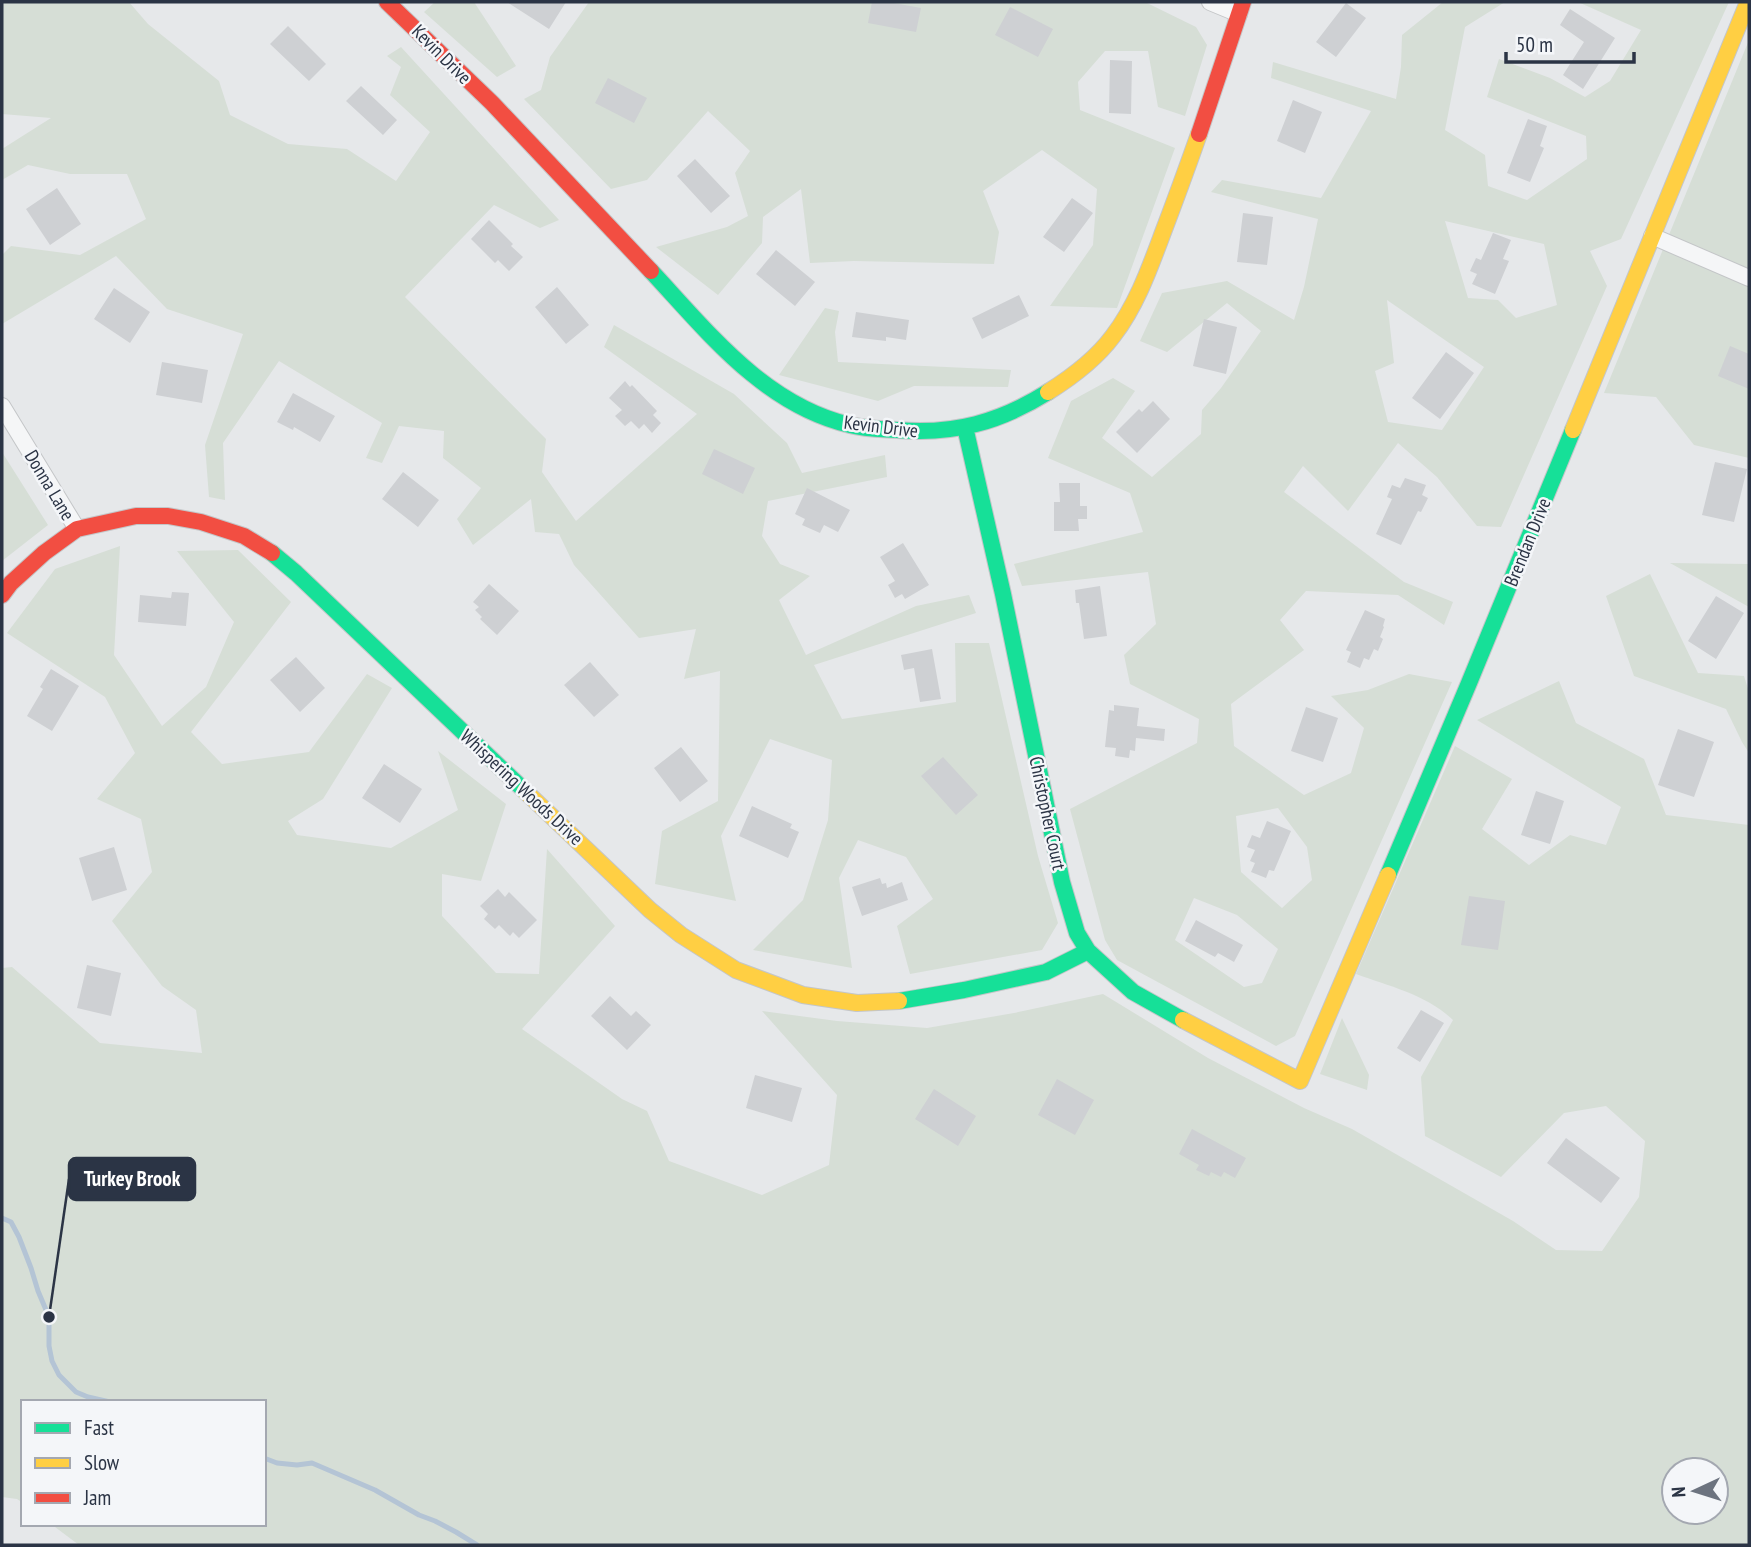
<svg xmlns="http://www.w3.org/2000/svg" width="1751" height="1547" viewBox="0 0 1751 1547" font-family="'PT Sans Narrow',sans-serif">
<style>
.green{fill:#d6ded6;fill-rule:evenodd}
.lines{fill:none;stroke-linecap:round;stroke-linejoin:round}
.stream{stroke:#b4c4d5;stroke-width:5}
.building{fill:#ced0d3}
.street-casing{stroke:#c4c6c8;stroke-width:18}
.fast-casing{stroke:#c4c6c8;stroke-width:18}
.slow-casing{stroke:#c4c6c8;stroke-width:18}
.jam-casing{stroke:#c4c6c8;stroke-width:18}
.street{stroke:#f5f6f7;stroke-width:16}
.fast{stroke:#16e098;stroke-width:16}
.slow{stroke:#ffcf43;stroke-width:16}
.jam{stroke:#f24e42;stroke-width:16}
.labels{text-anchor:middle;stroke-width:5;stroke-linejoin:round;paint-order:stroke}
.street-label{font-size:19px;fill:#2b3445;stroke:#f4f6f9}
.leader{fill:none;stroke:#2b3445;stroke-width:2.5}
.callout-dot{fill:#2b3445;stroke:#f4f6f9;stroke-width:2.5}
.callout{fill:#2b3445;stroke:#2b3445;stroke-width:2.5}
.callout-label{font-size:21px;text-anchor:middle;font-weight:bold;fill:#fff}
</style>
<rect width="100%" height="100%" fill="#e6e8ea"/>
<path class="green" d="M2,2h127l19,22 71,57 11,34 58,29 59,5 49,32 34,-49 -40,-37 11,-28 -14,-11 14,-9 158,173 -19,8 -46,-23 -89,92 141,142 -4,33 34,49 121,-107 -93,-67 10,-22 120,69 53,49 15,30 83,-18 2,22 -119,24 -6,35 18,28 30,12 -31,24 27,55 110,-49 53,-11 7,18 -162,52 28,54 114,-17 -1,-59h34l49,213 20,67 -16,27 -132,24 -13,-48 36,-27 -27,-42 -48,-17 -19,38 13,90 -99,-18 50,-50 25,-80 4,-60 -62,-21 -49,97 15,65 -81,-17 7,-53 56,-30 2,-130 -36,8 12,-50 -57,9 -65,-73 -15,-31 -24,-2 -4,-33 -58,46 -16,-26 24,-31 -38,-30 1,-27 -45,-5 -17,37 -16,-5 16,-35 -103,-62 -56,82 2,57 -16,-3 -4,-52 38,-111 -76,-25 -51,-53 -114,68v-69l9,-9 69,9 66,-36 -19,-45h-57l-42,-9 -26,15v-31l49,-31 -49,-4z
M435,2h39l42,64 -19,11 -73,-65z
M589,2h556l51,25 11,18 -22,71 -27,-9 -10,-56h-43l-27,31 2,28 95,38 -58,160 -67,-2 43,-61 4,-56 -55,-39 -59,41 16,41 -5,32 -140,-3 -44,2 -9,-74 -38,28 -1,26 -44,52 -62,-48 71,-20 21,-11 -13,-43 15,-22 -42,-40 -61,69 -36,9 -87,-90 17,-9 9,-33z
M1443,2h62l-40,25 -20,103 40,25 3,31 39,14 60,-41 -1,-23 -99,-39 12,-38 51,19 35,19 25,-16 31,-51 -63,-28h151l-108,237 -31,12 17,35 -106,241 -24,-1 -40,-49 -39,-34 -50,68 -45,-45 -19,26 120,90 49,20 -9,23 -46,-30 -92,-4 -26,29 24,30 -73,54 3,42 70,49 47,-22 13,-45 -33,-32 37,-6 41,-16 43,8 -157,354 -19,10 -159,-86 -12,-20 -35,-131 127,-66 2,-24 -69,-35 -6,-29 32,-31 -8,-52 -126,14 -8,-22 129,-32 -13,-39 -82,-35 23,-57 42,-23 22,13 -33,47 50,39 49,-43 1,-24 19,-22 40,-57 -34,-28 -60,49 -27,-11 22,-48 65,-12 67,39 10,-33 14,-68 -107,-27 11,-12 99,18 50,-87 -100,-33 2,-16 123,37 5,-32 1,-32zM1445,221l99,23 13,61 -41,13 -18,-18 -30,-2zM1387,300l97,67 -42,63 -54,-8 -13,-51 19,-8zM1278,808l29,39 5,33 -30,28 -41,-36 -5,-56zM1194,898l43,17 41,34 -16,34 -18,4 -69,-47z
M1749,40v418l-55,-13 -38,-48 -52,-4z
M825,308l14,3 -4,21 3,30 173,8 -3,17 -94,-1 -36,15 -99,-26z
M2,452l46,73 -46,36z
M120,546l-6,109 48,71 44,-39 28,-65 -57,-71 61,-1 53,52 -100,130 31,32 87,-12 58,-78 25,14 -69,111 -35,22 9,14 94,13 67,-38 -20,-59 68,53 -25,77 -39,-7v42l54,57 43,1 8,-125 68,77 -93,103 100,70 25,12 22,50 93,34 67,-30 8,-70 -75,-84 75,10 90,7 87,-15 89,-19 105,64 96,50 48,21 161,92 43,29 46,1 37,-54 6,-56 -39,-35 -42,7 -63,64 -76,-41 -4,-59 32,-57c-26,-25 -64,-34 -97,-46l99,-228 57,33 -30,50 47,36 41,-30 36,10 15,-38 -144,-87 82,-39 17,42 68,36 22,56 83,10v720h-1670l-28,-21h213v-122h-241v101l-6,-4 -15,-2v-529l10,-1 88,76 102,10 -6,-43 -34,-24 -50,-65 40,-49 -11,-53 -44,-20 38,-46 -30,-56 -98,-64 48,-64zM1674,1470h42v42h-42z
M1670,563l79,1v43z
M1650,574l48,99 46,3 5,16v61l-7,-11 -16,-33 -92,-33 -28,-80z
M1342,1018l27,57 -2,15 -47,-16z"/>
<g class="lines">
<path class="stream" d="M2,1218l9,4 8,15 12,31 7,23 11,26v29l3,15 7,14 17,17 12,5 22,5
M264,1458l13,5 20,2 15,-2 63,27 44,25 16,6 21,11 21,13"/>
</g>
<path class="building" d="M507,2h59l-17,27z
M872,2h16l33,6 -5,24 -48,-9z
M1346,3l20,15 -30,39 -20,-15z
M1010,7l43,22 -15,28 -43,-22z
M1570,9l45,29 -32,51 -20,-14 21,-33 -24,-17z
M288,26l38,38 -17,17 -39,-37z
M1110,60l22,1 -1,53 -22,-1z
M608,78l39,20 -13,25 -39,-20z
M361,86l36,34 -14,15 -37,-34z
M1293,100l29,12 -17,41 -28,-12z
M1528,119l19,7 -7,20 4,2 -14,34 -23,-9z
M695,159l35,37 -19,17 -34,-37z
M57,188l24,36 -31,21 -24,-36z
M1072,198l21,15 -29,39 -21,-15z
M1243,213l30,4 -6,48 -30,-3z
M489,220l24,24 -2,2 12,11 -14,14 -11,-11 -3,3 -24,-24z
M1493,233l18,7 -8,19 6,2 -14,33 -23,-10 5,-10 -7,-3 6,-13 5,2z
M776,250l39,32 -20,24 -39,-32z
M557,287l32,38 -23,19 -31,-37z
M114,288l36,24 -20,31 -36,-24z
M1019,295l10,21 -47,23 -10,-21z
M856,312l53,8 -3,20 -20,-3v4l-34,-4z
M1204,319l33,8 -11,47 -33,-8z
M1730,346l19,8v35l-31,-13z
M1446,352l28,21 -34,46 -28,-21z
M162,362l46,8 -6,33 -46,-8z
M625,381l5,6 2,-2 25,26 -4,4 8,8 -9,10 -8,-9 -5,5 -8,-8 -6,5 -10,-10 7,-6 -13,-12z
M293,393l42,23 -15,26 -26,-15 -1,3 -16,-8z
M1153,401l17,18 -33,34 -21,-21 23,-23 3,3z
M714,449l41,19 -12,26 -41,-20z
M1715,462l32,7 -13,53 -32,-7z
M403,472l36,28 -21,27 -36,-28z
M1405,478l21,7 -4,10 6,3 -7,14 -3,-1 -17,34 -25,-11 16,-35 -5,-2 5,-12 8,3z
M1059,483h21v23h7v13h-9l1,12h-25v-29h6z
M807,488l43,22 -12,22 -14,-7 -4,8 -18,-8 3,-6 -10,-5z
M903,543l26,42 -24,14 -3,-5 -7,4 -7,-13 7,-4 -15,-24z
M489,584l30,27 -22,24 -17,-16 2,-2 -7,-7 4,-3 -6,-5z
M1100,586l7,50 -23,3 -5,-36h-3l-1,-13z
M172,592l17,1 -3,33 -48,-4 2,-27 31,3z
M1716,596l28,17 -28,46 -28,-18z
M1365,610l20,9 -2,7 1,1 -4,10 3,2 -5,12 -4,-2 -5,11 -5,-2 -4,10 -13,-6 4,-10 -5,-2z
M932,649l9,50 -21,3 -6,-34 -10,2 -3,-15z
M296,657l29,31 -25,24 -30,-32z
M590,662l29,33 -25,22 -30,-32z
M51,669l28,17 -27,45 -25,-15 16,-27 -3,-2z
M1114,705l25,3 -2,18 28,3 -1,12 -28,-3 -1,13 -5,-1 -1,8 -14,-2 1,-8 -11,-1 4,-37 5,1z
M1306,707l32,11 -15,44 -32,-11z
M1678,729l36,13 -20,55 -36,-12z
M681,747l27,34 -28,21 -26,-34z
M943,757l35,38 -22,20 -35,-39z
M384,764l38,25 -22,34 -38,-25z
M1536,791l28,10 -14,43 -29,-9z
M752,806l40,18 -2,4 9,4 -11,26 -49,-22z
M1267,821l24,10 -17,40 -5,-1 -3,8 -15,-6 4,-9 -5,-2 5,-11 -8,-3 5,-12 8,3z
M114,847l13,43 -35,11 -13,-43z
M880,878l2,6 4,-1 1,5 15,-6 6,18 -46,16 -10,-29z
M498,889l7,8 4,-5 28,28 -18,18 -6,-6 -3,4 -11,-11 -4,4 -11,-10 4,-5 -8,-8z
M1469,896l36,5 -7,49 -37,-5z
M1196,920l47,25 -9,17 -16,-9 -3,4 -30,-16z
M87,965l34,8 -10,43 -34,-8z
M610,996l21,20 5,-5 15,14 -24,25 -36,-34z
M1421,1010l23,13 -24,39 -23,-14z
M755,1075l47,13 -10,34 -46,-14z
M1057,1079l37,21 -19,35 -37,-20z
M934,1089l42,27 -18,30 -43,-27z
M1192,1129l54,29 -11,20 -11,-6 -3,5 -10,-5 -2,4 -13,-6 3,-5 -20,-11z
M1566,1138l54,40 -19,25 -54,-40z"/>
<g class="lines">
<defs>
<path id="street" d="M1210,2l29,12
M1652,236l97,42
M2,406l75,123"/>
<path id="fast" d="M651,271c56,60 113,134 199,154 15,4 31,4 47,5 57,5 103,-8 151,-38
M965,427l38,167 59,288 15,51 11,18 45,41 50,28
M272,553l24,20 229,218
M1388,875l81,-192 104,-253
M899,1001l65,-11 82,-18 42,-21"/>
<path id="slow" d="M1048,392c24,-15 48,-33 65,-56 23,-30 36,-66 49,-101 13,-34 25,-67 37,-101
M1573,430l175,-428
M525,791l125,119 31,25 55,35 67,25 54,8 42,-2
M1183,1020l117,61 88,-206"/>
<path id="jam" d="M387,2l105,101 159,168
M1199,134l44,-132
M2,595l9,-12 33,-30 33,-24 59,-13h32l33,6 43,14 28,17"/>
</defs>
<use href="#street" class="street-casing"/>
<use href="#fast" class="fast-casing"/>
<use href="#slow" class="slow-casing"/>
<use href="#jam" class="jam-casing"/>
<use href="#street" class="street"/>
<use href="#fast" class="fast"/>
<use href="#slow" class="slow"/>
<use href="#jam" class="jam"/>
</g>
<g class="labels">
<g class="street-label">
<text transform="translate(442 54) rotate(45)" y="7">Kevin Drive</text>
<text transform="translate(881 426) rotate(7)" y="7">Kevin Drive</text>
<text transform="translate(50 485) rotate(59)" y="7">Donna Lane</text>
<text transform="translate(1527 542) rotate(-68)" y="7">Brendan Drive</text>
<text transform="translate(522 787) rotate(43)" y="7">Whispering Woods Drive</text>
<text transform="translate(1048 813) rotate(78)" y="7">Christopher Court</text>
</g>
</g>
<path class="leader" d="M49 1317L69 1179"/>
<circle class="callout-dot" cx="49" cy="1317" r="7"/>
<rect class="callout" x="69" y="1158" width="126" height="42" rx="7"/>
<g class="callout-label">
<text x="132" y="1186">Turkey Brook</text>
</g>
<rect width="1751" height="1547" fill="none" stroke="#2b3445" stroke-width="7"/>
<rect x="21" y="1400" width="245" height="126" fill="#f4f6f9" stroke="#a4a8b1" stroke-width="2"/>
<rect x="35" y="1423" width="35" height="10" fill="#16e098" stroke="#a4a8b1" stroke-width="2"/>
<text x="84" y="1435" font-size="21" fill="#2b3445">Fast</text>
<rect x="35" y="1458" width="35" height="10" fill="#ffcf43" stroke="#a4a8b1" stroke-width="2"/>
<text x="84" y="1470" font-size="21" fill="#2b3445">Slow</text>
<rect x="35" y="1493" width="35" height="10" fill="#f24e42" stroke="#a4a8b1" stroke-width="2"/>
<text x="84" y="1505" font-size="21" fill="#2b3445">Jam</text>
<g transform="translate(1695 1491) rotate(266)"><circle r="33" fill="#f4f6f9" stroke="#a4a8b1" stroke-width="2"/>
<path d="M0-5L12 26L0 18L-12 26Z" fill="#6c737f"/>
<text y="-10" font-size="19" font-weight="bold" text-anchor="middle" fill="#2b3445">N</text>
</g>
<path d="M1506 52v10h128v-10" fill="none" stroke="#2b3445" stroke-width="3.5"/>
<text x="1516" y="52" font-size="21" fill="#2b3445" stroke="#f4f6f9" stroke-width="5" paint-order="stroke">50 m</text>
</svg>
